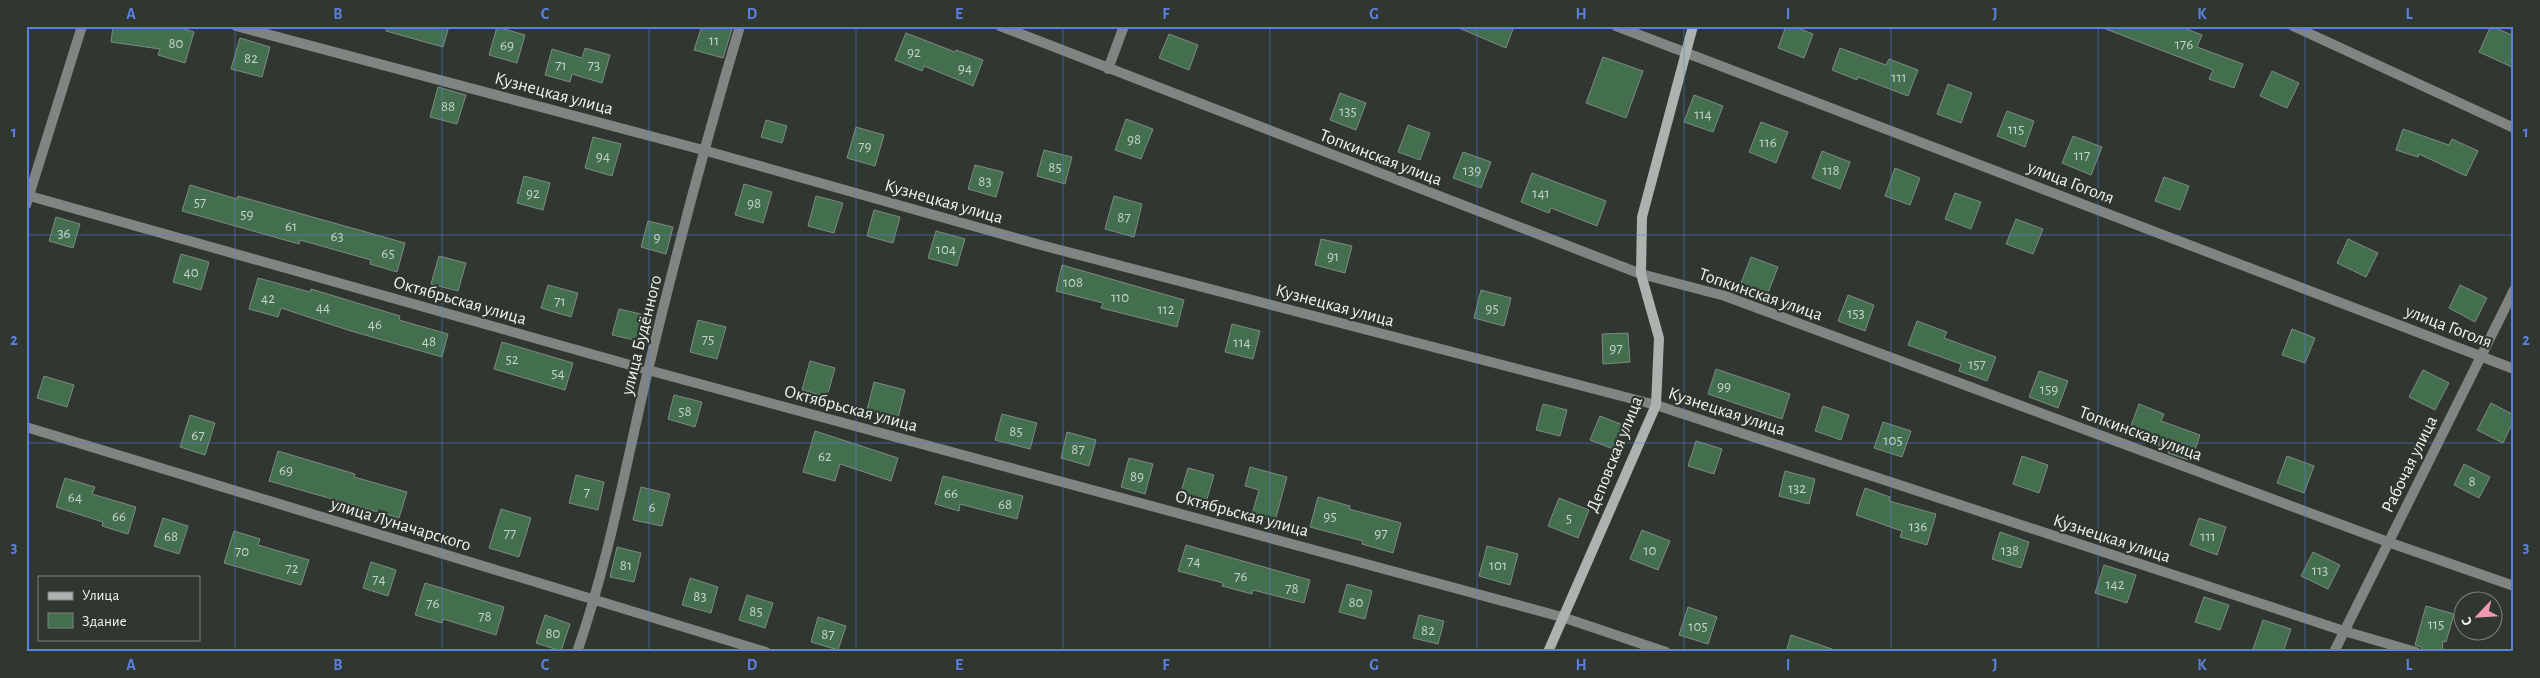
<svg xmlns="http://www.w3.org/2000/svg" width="2540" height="678" viewBox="0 0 2540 678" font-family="'Alegreya Sans',sans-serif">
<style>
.building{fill:#436f4f;stroke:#808982}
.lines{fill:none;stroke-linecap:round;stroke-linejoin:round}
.street{stroke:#818582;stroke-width:10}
.secondary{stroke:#acb2ad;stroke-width:10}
.grid{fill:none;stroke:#5c80df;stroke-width:1;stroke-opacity:0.55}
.labels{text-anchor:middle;stroke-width:4.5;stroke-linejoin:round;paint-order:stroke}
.number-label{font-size:15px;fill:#c3d3c7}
.street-label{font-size:18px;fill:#eef4ef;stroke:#2f3730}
.neatline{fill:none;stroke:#5c80df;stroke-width:2}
.grid-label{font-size:16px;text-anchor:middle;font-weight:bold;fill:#5c80df}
</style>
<rect width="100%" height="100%" fill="#2f3730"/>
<path class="building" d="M113,26h62l19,6 -9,31 -27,-8 2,-6 -49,-7z
M386,26h63l-6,21 -57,-16z
M702,26h21l9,3 -9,29 -29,-8z
M1454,26h60l-8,22z
M1786,26h7l20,8 -9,24 -26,-10z
M2103,26h76l23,9 -5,12 46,17 -9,24 -25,-9 4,-9 -110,-42z
M2491,26l23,10v32l-35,-16z
M497,27l28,8 -8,28 -28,-8z
M906,33l49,19 1,-2 27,10 -10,26 -49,-20 -2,5 -27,-11z
M1169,34l29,11 -9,25 -30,-12z
M240,38l30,9 -8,30 -31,-8z
M585,48l25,7 -8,28 -30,-9 -2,8 -25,-7 7,-26 30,9z
M1840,48l46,17 3,-6 29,11 -10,26 -50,-19 -1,3 -25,-10z
M1603,57l40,14 -17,47 -40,-15z
M2272,71l27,12 -12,25 -27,-12z
M1948,84l24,9 -11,30 -24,-9z
M438,87l28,8 -9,29 -27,-7z
M1340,93l26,10 -10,27 -26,-10z
M1694,95l29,11 -10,26 -29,-10z
M2007,111l27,10 -9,26 -28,-11z
M1126,119l27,10 -12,30 -26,-9z
M766,120l21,6 -5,17 -21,-6z
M1761,122l27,10 -12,31 -27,-11z
M1408,125l22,8 -10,27 -22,-8z
M856,127l28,8 -9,31 -28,-8z
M2403,129l46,16 3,-6 26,12 -12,25 -47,-22 -1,3 -22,-7z
M2073,136l29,11 -11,28 -29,-12z
M593,137l28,7 -9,32 -27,-8z
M1044,150l28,7 -7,27 -28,-8z
M1822,151l28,11 -10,27 -28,-11z
M1463,152l28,10 -10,26 -28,-10z
M975,165l28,7 -7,25 -28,-8z
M1895,168l25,10 -10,27 -25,-9z
M1532,173l74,28 -9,25 -46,-18 -2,5 -28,-11z
M524,176l26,7 -7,27 -26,-7z
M2164,177l25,9 -9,24 -25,-9z
M744,184l28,8 -9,31 -28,-8z
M190,185l47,14 1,-3 167,47 -8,29 -27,-8 1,-4 -71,-20 -1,4 -117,-33z
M1955,193l26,9 -10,27 -26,-10z
M816,196l27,7 -9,30 -26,-7z
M1114,196l28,8 -8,33 -29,-8z
M874,210l26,7 -7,26 -26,-7z
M56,217l24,7 -7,24 -24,-7z
M2016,219l27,10 -10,25 -27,-10z
M648,221l25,6 -7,27 -25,-7z
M936,231l29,8 -8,27 -29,-8z
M1321,239l31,7 -7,27 -30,-8z
M2348,239l30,14 -12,24 -29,-14z
M181,254l28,8 -8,28 -28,-8z
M439,256l27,7 -8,28 -27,-7z
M1751,257l27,10 -10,26 -27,-10z
M1062,265l122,35 -7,27 -76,-19 2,-5 -47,-12z
M258,278l52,14 1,-3 89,27 -1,4 49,14 -6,23 -91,-26 -70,-23 -3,9 -29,-8z
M548,285l30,8 -7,24 -30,-9z
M2460,285l27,13 -12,24 -26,-14z
M1481,290l30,8 -7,28 -30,-8z
M1848,295l26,10 -9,26 -27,-10z
M619,309l26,6 -6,26 -27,-6z
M698,320l28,7 -9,32 -27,-7z
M1917,321l30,11 -3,6 52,19 -9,24 -28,-10 2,-7 -53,-19z
M1232,324l28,7 -7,28 -28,-7z
M2292,329l23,9 -10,25 -23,-8z
M1628,333l2,29 -27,2 -1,-30z
M502,342l71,21 -8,27 -71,-21z
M810,361l25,7 -8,29 -25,-7z
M1716,369l74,25 -8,25 -74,-25z
M2423,370l26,13 -14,27 -26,-13z
M2039,371l29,10 -10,27 -29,-11z
M44,376l30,9 -7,22 -30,-9z
M874,382l31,8 -7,28 -31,-8z
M674,395l28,7 -7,25 -27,-8z
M2491,403l23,12v5l-11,23 -26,-13z
M1543,404l24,6 -7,26 -24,-6z
M2139,404l25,10 -3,7 39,14 -9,26 -23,-8 1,-4 -41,-15z
M1823,406l26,9 -8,25 -26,-9z
M1002,414l35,9 -7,26 -35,-9z
M190,415l25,8 -10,32 -25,-8z
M1600,416l23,9 -10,24 -23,-9z
M1883,422l28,9 -9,26 -28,-9z
M815,431l83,27 -7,23 -51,-17 -5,17 -32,-9z
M1067,432l29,8 -7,26 -28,-8z
M1696,441l26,8 -8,25 -26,-8z
M278,451l77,23 -1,3 53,15 -8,26 -130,-37z
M2022,456l26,9 -9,28 -26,-9z
M2287,456l27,10 -10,27 -27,-10z
M1129,458l24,6 -8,30 -24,-7z
M2464,464l26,13 -11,21 -25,-13z
M1250,467l37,10 -12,44 -23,-7 7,-24 -14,-4z
M1188,468l26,7 -8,27 -26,-7z
M1785,471l30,8 -6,25 -30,-8z
M576,475l28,7 -6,28 -29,-7z
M943,476l80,20 -6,23 -57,-15 -1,7 -24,-7z
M65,478l30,9 -3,7 44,13 -8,27 -26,-8 1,-4 -47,-15z
M641,487l29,7 -8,32 -29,-6z
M1865,488l25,9 -1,4 47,13 -9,31 -27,-8 2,-6 -46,-16z
M1318,497l32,9 -1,3 52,14 -8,30 -31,-9 1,-3 -53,-14z
M1559,498l30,12 -11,28 -30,-12z
M501,509l30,9 -12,39 -30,-9z
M163,518l25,8 -9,28 -25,-8z
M2199,518l27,9 -9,28 -27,-10z
M1642,530l28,11 -12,29 -28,-11z
M234,531l26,8 -2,6 51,15 -8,25 -77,-22z
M2000,532l29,10 -8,26 -29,-9z
M1186,545l124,35 -6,23 -51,-13 -1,4 -30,-8 1,-3 -45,-12z
M1487,546l31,8 -8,31 -31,-9z
M617,547l24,6 -7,29 -24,-5z
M2313,552l27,13 -12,24 -27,-13z
M371,562l25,8 -8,26 -25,-8z
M2104,565l32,10 -9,28 -32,-10z
M690,578l28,9 -7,26 -29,-8z
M425,583l79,24 -8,28 -53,-16 -1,4 -27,-8z
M1347,584l25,7 -7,28 -26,-7z
M747,595l26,8 -8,25 -26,-8z
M2204,597l25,8 -9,25 -25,-8z
M2426,606l28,8 -8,28 -3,-1 -1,11h-19l-2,-5 -6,-2z
M1688,607l29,10 -9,27 -29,-9z
M545,615l25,9 -9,27 -25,-8z
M1419,615l25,6 -6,23 -25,-6z
M818,617l28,9 -8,24 -27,-8z
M2263,620l28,9 -8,23h-22l-8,-3z
M1791,635l41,14v3h-46z"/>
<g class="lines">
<path class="street" d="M236,26l467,124 334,94 619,161 688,226 72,21
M1000,26l641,248 84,22 663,246 126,44
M1616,26l898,343
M2293,26l221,102
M1108,69l16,-43
M26,195l622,175 914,247 104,35
M26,205l56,-179
M26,427l740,225
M577,652c32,-92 49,-188 71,-282 28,-116 58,-230 92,-344
M2334,652l180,-362"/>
<path class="secondary" d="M1548,652l108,-247 3,-67 -18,-64 1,-57 51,-191"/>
</g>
<path class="grid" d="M235,26v626M442,26v626M649,26v626M856,26v626M1063,26v626M1270,26v626M1477,26v626M1684,26v626M1891,26v626M2098,26v626M2305,26v626M26,235h2488M26,443h2488"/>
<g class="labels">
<g class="number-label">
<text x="714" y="45">11</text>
<text x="176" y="48">80</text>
<text x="2184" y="49">176</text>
<text x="507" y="50">69</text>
<text x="914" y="57">92</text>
<text x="251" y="63">82</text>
<text x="561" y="70">71</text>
<text x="594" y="70">73</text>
<text x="965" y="73">94</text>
<text x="1899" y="82">111</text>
<text x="448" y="111">88</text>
<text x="1348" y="116">135</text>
<text x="1703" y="119">114</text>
<text x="2016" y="134">115</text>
<text x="1134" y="144">98</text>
<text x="1768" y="147">116</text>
<text x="865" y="151">79</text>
<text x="2082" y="160">117</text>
<text x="603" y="161">94</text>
<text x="1055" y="172">85</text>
<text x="1472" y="175">139</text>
<text x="1831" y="175">118</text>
<text x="985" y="186">83</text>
<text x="533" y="198">92</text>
<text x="1541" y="198">141</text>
<text x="200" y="207">57</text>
<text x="754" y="208">98</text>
<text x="247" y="219">59</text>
<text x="1124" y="222">87</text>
<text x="291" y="231">61</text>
<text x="64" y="238">36</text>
<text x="337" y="241">63</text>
<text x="657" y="242">9</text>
<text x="946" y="254">104</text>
<text x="388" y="258">65</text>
<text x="1333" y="261">91</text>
<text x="191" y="277">40</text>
<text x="1073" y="287">108</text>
<text x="1120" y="302">110</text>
<text x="268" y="303">42</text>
<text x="560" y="306">71</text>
<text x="323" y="312">44</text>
<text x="1492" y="313">95</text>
<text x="1166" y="314">112</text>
<text x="1856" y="318">153</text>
<text x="375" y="329">46</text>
<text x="708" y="344">75</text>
<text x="429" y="346">48</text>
<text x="1242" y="347">114</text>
<text x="1616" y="353">97</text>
<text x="512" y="364">52</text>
<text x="1977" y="369">157</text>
<text x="558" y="378">54</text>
<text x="1724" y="391">99</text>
<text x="2049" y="394">159</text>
<text x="685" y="416">58</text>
<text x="1016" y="436">85</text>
<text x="198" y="440">67</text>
<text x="1893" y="445">105</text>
<text x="1078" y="454">87</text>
<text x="825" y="461">62</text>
<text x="286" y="475">69</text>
<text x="1137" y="481">89</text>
<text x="2472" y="486">8</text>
<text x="1797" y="493">132</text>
<text x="587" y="497">7</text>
<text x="951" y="498">66</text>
<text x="75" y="502">64</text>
<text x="1005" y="509">68</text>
<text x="652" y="512">6</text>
<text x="119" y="521">66</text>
<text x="1330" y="521">95</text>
<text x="1569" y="523">5</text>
<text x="1918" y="531">136</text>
<text x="510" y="538">77</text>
<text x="1381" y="538">97</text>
<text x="171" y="541">68</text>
<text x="2208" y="541">111</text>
<text x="1650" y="555">10</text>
<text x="2010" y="555">138</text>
<text x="242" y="556">70</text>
<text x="1194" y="566">74</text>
<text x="626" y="570">81</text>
<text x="1498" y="570">101</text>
<text x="292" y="573">72</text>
<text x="2320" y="575">113</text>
<text x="1241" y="581">76</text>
<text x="379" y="584">74</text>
<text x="2115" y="589">142</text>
<text x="1292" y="593">78</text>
<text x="700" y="601">83</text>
<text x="1356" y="607">80</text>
<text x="433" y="608">76</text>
<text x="756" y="616">85</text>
<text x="485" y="621">78</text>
<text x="2436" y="629">115</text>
<text x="1698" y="631">105</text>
<text x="1428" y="635">82</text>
<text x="553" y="638">80</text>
<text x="828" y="639">87</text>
</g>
<g class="street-label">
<text transform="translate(554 93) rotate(15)" y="6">Кузнецкая улица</text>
<text transform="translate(1381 157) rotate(21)" y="6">Топкинская улица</text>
<text transform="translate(2071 182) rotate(21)" y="6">улица Гоголя</text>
<text transform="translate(944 201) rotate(16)" y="6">Кузнецкая улица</text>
<text transform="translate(1761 294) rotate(19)" y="6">Топкинская улица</text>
<text transform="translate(460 300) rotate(16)" y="6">Октябрьская улица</text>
<text transform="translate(1335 305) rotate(15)" y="6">Кузнецкая улица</text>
<text transform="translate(2449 326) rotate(21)" y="6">улица Гоголя</text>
<text transform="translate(641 335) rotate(-76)" y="6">улица Будённого</text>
<text transform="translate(851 408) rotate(15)" y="6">Октябрьская улица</text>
<text transform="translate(1727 411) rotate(18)" y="6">Кузнецкая улица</text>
<text transform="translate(2141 433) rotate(20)" y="6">Топкинская улица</text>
<text transform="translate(1614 454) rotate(-68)" y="6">Деповская улица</text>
<text transform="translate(2409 464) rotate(-64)" y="6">Рабочая улица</text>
<text transform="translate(1242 513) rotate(15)" y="6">Октябрьская улица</text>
<text transform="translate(401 524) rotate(17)" y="6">улица Луначарского</text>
<text transform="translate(2112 538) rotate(18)" y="6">Кузнецкая улица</text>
</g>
</g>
<rect width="2540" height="678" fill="none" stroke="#2f3730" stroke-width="55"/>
<rect x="38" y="576" width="162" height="65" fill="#2f3730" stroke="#7b837c"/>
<rect x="48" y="592" width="25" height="8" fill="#acb2ad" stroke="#7b837c"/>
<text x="82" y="600" font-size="15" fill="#eef4ef">Улица</text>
<rect x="48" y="613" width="25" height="15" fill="#436f4f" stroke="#7b837c"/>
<text x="82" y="626" font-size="15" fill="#eef4ef">Здание</text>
<g transform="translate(2478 616) rotate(245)"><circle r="24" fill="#2f3730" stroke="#7b837c"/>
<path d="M0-4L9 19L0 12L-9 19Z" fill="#f19ab2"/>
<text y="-8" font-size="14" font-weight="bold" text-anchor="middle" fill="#eef4ef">С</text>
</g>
<rect x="28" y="28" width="2484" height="622" class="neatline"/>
<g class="grid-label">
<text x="131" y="19">A</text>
<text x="338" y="19">B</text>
<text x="545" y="19">C</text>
<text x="752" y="19">D</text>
<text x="959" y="19">E</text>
<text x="1166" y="19">F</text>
<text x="1374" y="19">G</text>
<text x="1581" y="19">H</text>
<text x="1788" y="19">I</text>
<text x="1995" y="19">J</text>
<text x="2202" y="19">K</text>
<text x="2409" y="19">L</text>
<text x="14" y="137">1</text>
<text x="2526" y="137">1</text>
<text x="14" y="345">2</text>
<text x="2526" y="345">2</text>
<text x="14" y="552">3</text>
<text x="2526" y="552">3</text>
<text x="131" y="670">A</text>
<text x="338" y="670">B</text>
<text x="545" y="670">C</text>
<text x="752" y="670">D</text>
<text x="959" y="670">E</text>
<text x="1166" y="670">F</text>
<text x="1374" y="670">G</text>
<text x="1581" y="670">H</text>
<text x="1788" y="670">I</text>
<text x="1995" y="670">J</text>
<text x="2202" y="670">K</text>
<text x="2409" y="670">L</text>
</g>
</svg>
